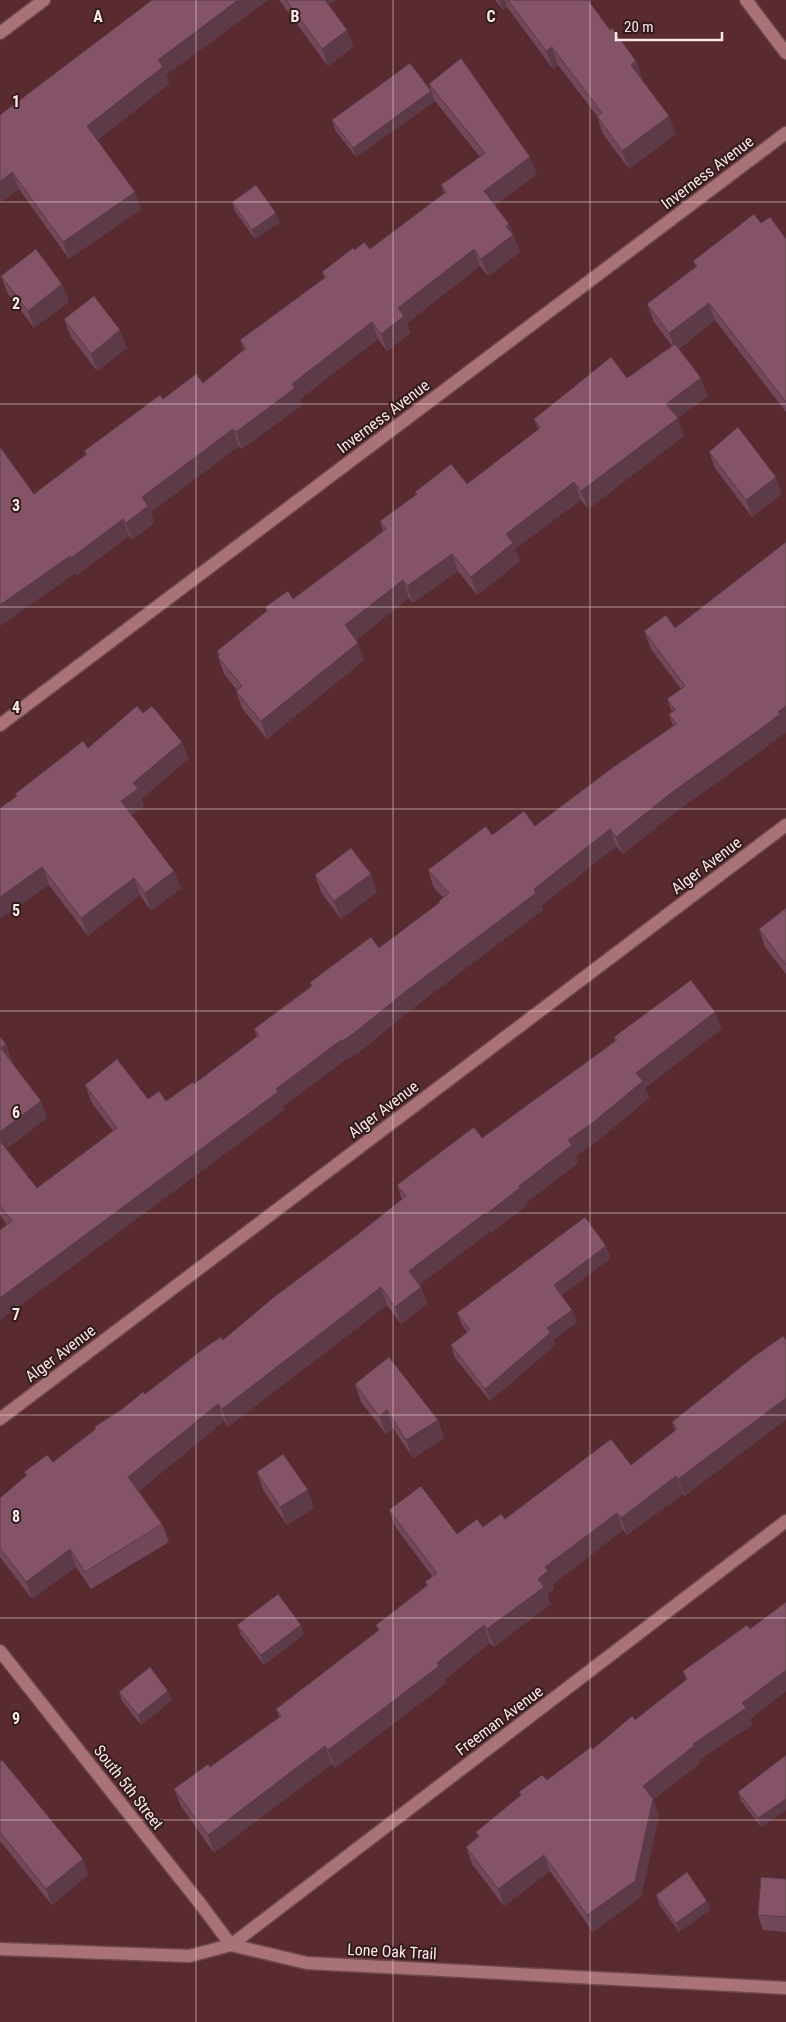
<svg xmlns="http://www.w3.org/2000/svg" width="786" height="2022" viewBox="0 0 786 2022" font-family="'Roboto Condensed',sans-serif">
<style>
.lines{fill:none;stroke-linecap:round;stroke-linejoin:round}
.street-casing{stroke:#6f484e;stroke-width:15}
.secondary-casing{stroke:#6f484e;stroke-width:15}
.street{stroke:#a97276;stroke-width:12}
.secondary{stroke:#a97276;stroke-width:12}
.wall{fill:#724759}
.shaded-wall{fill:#5c3a48}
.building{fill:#845367;stroke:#5c3a48}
.grid{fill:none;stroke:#ffe6e7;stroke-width:1;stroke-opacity:0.55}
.labels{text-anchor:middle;stroke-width:4;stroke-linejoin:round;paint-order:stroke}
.street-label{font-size:16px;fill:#ffe6e7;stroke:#311b1d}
.grid-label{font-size:16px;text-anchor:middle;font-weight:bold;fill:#ffe6e7;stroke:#311b1d;stroke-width:4;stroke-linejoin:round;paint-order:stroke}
</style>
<rect width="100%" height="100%" fill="#592a30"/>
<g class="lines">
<defs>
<path id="street" d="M0,33l44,-33
M0,725l786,-592
M0,1419l786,-594
M0,1651l202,255 29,39 555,-424
M0,1949l189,7 42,-11 76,18 479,25"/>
<path id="secondary" d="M746,0l40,53"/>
</defs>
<use href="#street" class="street-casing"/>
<use href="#secondary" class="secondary-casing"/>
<use href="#street" class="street"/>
<use href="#secondary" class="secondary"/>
</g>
<path class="wall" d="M152,0h116l-102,75 3,9 -72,56 44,69 -72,50 -50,-70 -19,14v-88z
M279,0h56l-7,5 19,25 6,17 -25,19z
M495,0h93l22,30 26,31 7,18h-1l34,55 -47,35 -26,-35 -6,-18 -39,-51 -5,4 -46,-62 -4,3z
M429,84l108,90 -42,31 14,19 11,28 -32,24 -8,-10 -73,57 3,10 -23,18 -9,-12 -78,60 2,6 -60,44 -3,-3 -88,66 3,11 -22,17 -3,-4 -52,39 -43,-81 52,-40 -2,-3 79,-52 40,-16 41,-33 -4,-10 84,-62 -2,-6 33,-22 15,-1 74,-56 -3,-8 39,-28 -45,-56 -79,56 -21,-27 -3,-10 99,-29z
M232,202l48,20 -25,17 -20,-28z
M761,223l25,16v173l-71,-92 -36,29 29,47 -31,22 7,18 -96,73 -7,-9 -66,49 5,12 -43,34 -19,-24 -45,32 -4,-5 -53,42 8,20 -97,79 -25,-31 -6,-17 1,-1 -13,-16 -6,-17v-1l-1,-5 49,-40 -1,-4 28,-8 80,-60 10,-8 -3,-10 36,-26 -1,-3 52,-8 71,-54 -4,-11 93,-41 45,-32 -18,-24 -7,-18 49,-37 -3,-6z
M1,276l61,8 7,18 -35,26 -26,-34z
M64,319l63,29 -30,23 -26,-34z
M709,452l73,42 -30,23 -37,-49z
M675,628l111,101v3l-21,16 -88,63 -54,43 -7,-8 -75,60 2,4 -130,98 -54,44 -11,7v-1l-65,48 2,3 -285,211v-90l7,-5 -7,-10v-178l6,7 6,18 35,56 -41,31 31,39 76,-57 -21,-28 -7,-18 63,14 18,2 28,-17 63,-47 -3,-8 57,-43 -1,-3 69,-35 60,-45v-2l4,-4 -9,-9 -6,-18 64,-35 43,-9 138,-100 -4,-12 3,-2 -5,-13 14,-10 -30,-40 -7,-18z
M143,713l39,29 6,17 -47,40 3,7 -12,9 49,73 -30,23 -11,-16 -52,41 -39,-51 -34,-91z
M315,875l62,17 -36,27 -20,-27z
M786,908v66l-21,-27 -6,-18z
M715,1012l6,17 -76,59 4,10 -52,43 -21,15 2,7 -52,40 1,2 -35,27 -1,-1 -72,54 2,2 6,17 -26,20 -14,-19 -159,122 -4,-6 -85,70 23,33 7,18 -78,47 -15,-22 -44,32 -32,-42v-59l26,-22 -2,-4 29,-10 42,-33 -1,-2 51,-33 78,-54 179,-141 -5,-14 85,-47 133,-97 -1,-4z
M611,1258l-50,37 16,27 -24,18 2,5 -65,56 -35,-43 -4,-13 16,-13 -5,-7 -5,-12z
M752,1358l-67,138 -2,-2 -56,41 -4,-5 -70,54 1,5 -7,5 4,10 -57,43 -4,-4 -46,37 2,3 -52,40 -59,45 -3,-4 -118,89 -33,-47 -7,-17 36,-22 69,-50 -3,-8 102,-78 -2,-6 51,-40 -2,-3 7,-6 -36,-48 -7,-18 68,24 48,-15 126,-54 44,-34 -3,-9z
M355,1384l83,36 6,18 -31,20 -20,-30 -7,6 -25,-32z
M257,1472l57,36 -27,17 -24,-35z
M786,1602v89l-36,28 2,6 -53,35 1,3 -47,37 6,16 -18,81 -48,35 -43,-61 -46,35 -32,-42 -6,-17 12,-10 -2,-5 45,-36 -2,-4 28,-12 88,-60 51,-40 -3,-9 67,-42z
M237,1625l67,9 -40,31 -23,-30z
M119,1692l53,8 -31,25 -19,-24z
M786,1755v55l-25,17 -20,-26 -3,-9z
M0,1762l88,113 -36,30 -52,-64z
M786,1879v53l-23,-2 -5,-15z
M656,1895l51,6 3,9 -31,22 -20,-28z"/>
<path class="shaded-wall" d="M238,0h30l-102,75 3,9 -76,60 -6,-18 71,-66z
M321,0h14l-11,8z
M499,0h6l2,7 -4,3z
M347,30l6,17 -25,19 -6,-17z
M552,47l6,18 -5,4 -7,-18z
M636,61l7,18 -6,4 -6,-18z
M431,91l4,10 -79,56 -3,-9z
M669,116l7,18 -47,35 -7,-18z
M530,157l7,17 -46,34 -7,-17z
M12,172l7,17 -19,14v-21z
M135,192l6,17 -72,50 -6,-17z
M276,213l4,9 -25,17 -3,-9z
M509,224l11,28 -32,24 -7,-17 25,-33z
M474,249l6,17 -73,57 3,10 -23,18 -6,-17 17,-26z
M62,284l7,18 -35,26 -6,-17z
M709,303l6,17 -39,31 -7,-18z
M372,322l6,17 -78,60 2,6 -60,44 -6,-17 56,-48z
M120,330l7,18 -30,23 -6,-17z
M701,378l7,18 -35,26 -7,-18z
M678,418l6,18 -96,73 -7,-18z
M233,429l6,17 -88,66 3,11 -22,17 -6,-17 16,-26z
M776,477l6,17 -30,23 -6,-17z
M574,482l7,18 -66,49 5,12 -43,34 -6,-18 35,-43z
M123,519l6,17 -52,39 -6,-17z
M452,554l6,17 -45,32 -6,-17z
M70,556l6,17 -76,53v-21z
M403,580l6,18 -57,45 -7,-18z
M358,643l6,17 -97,79 -6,-18z
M786,706v26l-21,16 -88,63 -54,43 -7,-17 55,-44z
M182,742l6,17 -47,40 3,7 -16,12 -7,-17 12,-18z
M610,829l6,17 -75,60 2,4 -130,98 -54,44 -11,7 -6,-18z
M42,867l7,18 -49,34v-22z
M174,871l7,17 -30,23 -6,-18z
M371,874l6,18 -36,27 -7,-18z
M134,878l6,17 -52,41 -7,-18z
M715,1012l6,17 -76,59 4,10 -52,43 -21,15 2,7 -52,40 1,2 -35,27 -7,-17 34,-29 49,-46 68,-67z
M341,1040l7,18 -65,48 2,3 -285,211v-22z
M6,1044l6,18 -5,3 -6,-17z
M41,1101l6,17 -43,32 -4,-11v-7z
M485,1213l6,18 -76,57 -6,-17z
M606,1246l5,12 -53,40 -4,-13z
M381,1287l6,18 -159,122 -6,-18z
M421,1287l6,17 -26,20 -6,-17z
M572,1310l5,12 -24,18 2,5 -65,56 -5,-12 62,-61z
M786,1398v22l-101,76 -7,-17z
M218,1404l6,17 -89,73 -7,-17z
M387,1410l6,18 -7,6 -7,-18z
M438,1420l6,18 -31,20 -7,-18z
M676,1476l7,18 -56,41 -6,-17z
M308,1490l6,18 -27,17 -7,-18z
M617,1513l6,17 -70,54 1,5 -7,5 4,10 -57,43 -7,-18 51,-50 7,-12z
M70,1549l6,18 -44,32 -6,-17z
M301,1625l3,9 -40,31 -3,-10z
M484,1625l6,18 -46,37 2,3 -111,85 -7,-18z
M786,1670v21l-36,28 2,6 -53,35 1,3 -47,37 6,16 -18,81 -48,35 -6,-17 56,-129 99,-83z
M168,1691l4,9 -31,25 -3,-10z
M325,1746l7,18 -118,89 -6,-18z
M786,1799v11l-25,17 -3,-9z
M544,1855l6,16 -46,35 -6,-17z
M83,1859l5,16 -36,30 -6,-16z
M707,1901l3,9 -31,22 -3,-9z"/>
<path class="building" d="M152,0h86l-80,60 5,7 -76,59 48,66 -72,50 -51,-70 -12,10v-67z
M286,0h39l22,30 -25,19z
M508,0h80l22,30 2,-2 24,33 -5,4 38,51 -47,35 -25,-35 5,-3 -50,-66 -6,4z
M461,58l69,99 -46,34 25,33 -3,2 7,9 -32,24 -7,-10 -76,59 6,8 -23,18 -9,-12 -80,62 3,4 -59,44 -3,-3 -91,68 6,9 -22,17 -3,-4 -52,39 -1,-2 -70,49v-158l34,47 53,-40 -3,-3 76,-56 3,4 33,-25 7,9 43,-35 -6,-8 86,-63 -4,-5 31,-24 2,2 9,-8 6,7 76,-57 -5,-7 44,-32 -56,-69z
M410,63l21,28 -78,57 -21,-28z
M256,185l20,28 -24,17 -20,-28z
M754,214l7,9 9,-6 16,22v163l-77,-99 -40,30 -22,-29 50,-38 -4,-5z
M36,249l26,35 -34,27 -27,-35z
M94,296l26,34 -29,24 -27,-35z
M675,344l26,34 -35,26 12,14 -97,73 -7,-9 -68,52 7,9 -42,34 -19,-23 -45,32 -4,-6 -58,45 13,18 -97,78 -25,-30 6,-5 -24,-29 2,-2 -3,-4 50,-40 -2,-4 23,-16 5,8 80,-60 13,-10 -6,-8 37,-27 -2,-2 36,-28 16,20 73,-56 -6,-9 77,-62 16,21z
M738,427l38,50 -30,23 -37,-48z
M786,542v164l-8,6 2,2 -21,16 -88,63 -55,44 -6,-8 -76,60 2,4 -130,98 -53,43 -11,7 -1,-1 -65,49 2,3 -278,206v-68l12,-9 -12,-15v-65l37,47 80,-60 -32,-43 32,-26 31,40 11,-8 7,10 27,-19 1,2 65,-49 -5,-6 58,-43 -2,-3 3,-3 58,-43 8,11 61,-46 -1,-1 10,-8 -21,-23 58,-44 6,9 32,-24 11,15 77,-58 64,-44 -7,-10 6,-4 -8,-11 18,-13 -41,-55 22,-16 9,13z
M137,706l6,7 9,-7 30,36 -49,41 5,6 -17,12 53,70 -29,22 -11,-15 -53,40 -39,-51 -42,30v-89l17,-12 -2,-2 68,-53 5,7z
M351,848l20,26 -37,27 -19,-26z
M786,908v57l-27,-36z
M691,980l24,32 -79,61 7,8 -52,43 -23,16 4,5 -53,41 1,2 -35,27v-2l-76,58 12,16 -26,20 -14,-20 -159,122 -4,-5 -90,73 34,47 -77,48 -15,-23 -44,33 -26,-34v-50l27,-23 -3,-3 23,-17 6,7 43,-33 -2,-2 27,-17 22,-18 2,2 62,-48 14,-9 2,3 51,-43 83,-62 49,-39 -9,-11 77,-58 8,11 135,-98 -3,-3z
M0,1037l6,7 -5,4 40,53 -41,31z
M585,1217l21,29 -52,39 18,25 -25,18 3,5 -65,56 -34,-44 19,-15 -13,-17z
M783,1336l3,4v58l-108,81 -2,-3 -55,42 -4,-5 -72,54 3,4 -10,8 6,8 -57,42 -3,-4 -47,38 2,3 -51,39 -60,45 -3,-4 -117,89 -34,-46 34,-25 2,3 71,-51 -5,-7 103,-79 -3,-5 52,-40 -3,-3 12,-9 -48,-63 32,-24 36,48 20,-15 6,8 18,-13 4,5 106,-80 20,26 46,-36 -5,-7 80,-64z
M389,1357l49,63 -32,20 -19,-30 -8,6 -24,-32z
M283,1454l25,36 -28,17 -23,-35z
M278,1594l23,31 -40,30 -24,-30z
M786,1602v68l-44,33 4,5 -53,36 1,2 -51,40 10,13 -18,82 -48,34 -43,-60 -46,34 -32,-42 13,-11 -3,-4 45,-37 -2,-3 23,-17 5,5 44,-33 2,2 39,-33 3,4 52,-41 -4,-8 64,-46 3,4z
M150,1667l18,24 -30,24 -19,-23z
M786,1755v44l-28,19 -20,-26z
M2,1760l81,99 -37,30 -46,-57v-70z
M687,1872l20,29 -31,22 -20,-28z
M761,1877l25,2v38l-28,-2z"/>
<path class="grid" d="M196,0v2022M393,0v2022M590,0v2022M0,202h786M0,404h786M0,607h786M0,809h786M0,1011h786M0,1213h786M0,1415h786M0,1618h786M0,1820h786"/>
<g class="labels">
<g class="street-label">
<text transform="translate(707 172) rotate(-37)" y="6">Inverness Avenue</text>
<text transform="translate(383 416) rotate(-37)" y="6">Inverness Avenue</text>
<text transform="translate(706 865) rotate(-37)" y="6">Alger Avenue</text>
<text transform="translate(383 1109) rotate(-37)" y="6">Alger Avenue</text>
<text transform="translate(60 1353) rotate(-37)" y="6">Alger Avenue</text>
<text transform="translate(499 1720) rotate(-37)" y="6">Freeman Avenue</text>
<text transform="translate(129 1787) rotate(52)" y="6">South 5th Street</text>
<text transform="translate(392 1951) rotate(3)" y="6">Lone Oak Trail</text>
</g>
</g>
<g class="grid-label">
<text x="98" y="22">A</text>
<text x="295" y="22">B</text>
<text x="491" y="22">C</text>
<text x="16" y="107">1</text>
<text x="16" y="309">2</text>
<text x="16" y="511">3</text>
<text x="16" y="713">4</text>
<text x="16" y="916">5</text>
<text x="16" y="1118">6</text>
<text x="16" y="1320">7</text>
<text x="16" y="1522">8</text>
<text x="16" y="1724">9</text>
</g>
<path d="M616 32v8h106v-8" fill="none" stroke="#ffe6e7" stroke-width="2.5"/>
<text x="624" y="32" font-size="15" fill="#ffe6e7" stroke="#311b1d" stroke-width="4" paint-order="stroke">20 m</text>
</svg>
